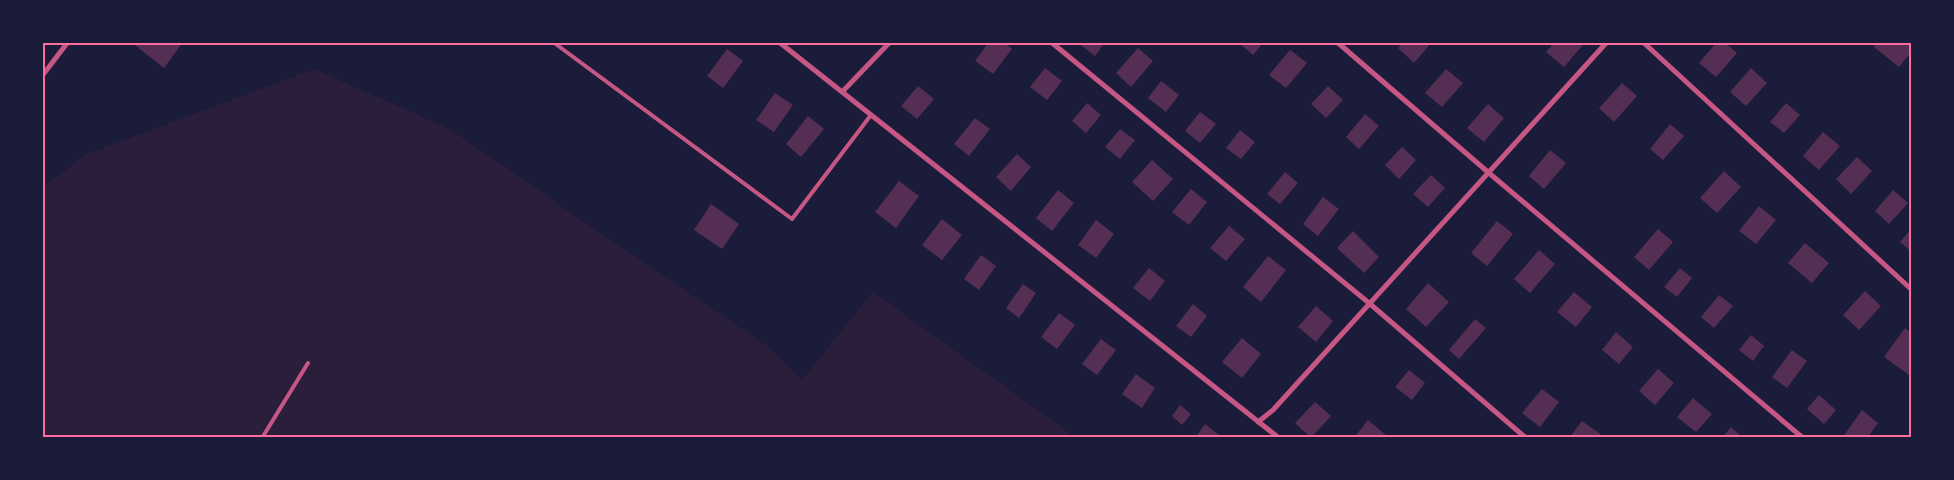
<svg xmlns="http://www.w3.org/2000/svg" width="1954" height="480" viewBox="0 0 1954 480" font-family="Merriweather,serif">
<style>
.green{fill:#2a1e3b}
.building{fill:#542f53}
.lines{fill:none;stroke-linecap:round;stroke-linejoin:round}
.service{stroke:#c65784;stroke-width:4}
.minor{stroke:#c65784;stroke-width:5}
.neatline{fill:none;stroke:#ff6b9d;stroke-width:2}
</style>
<rect width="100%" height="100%" fill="#1b1b3a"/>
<path class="green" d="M314,69l136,60 195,135 121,81 36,35 71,-88 202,145h-1032l-1,-250 45,-33z"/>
<path class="building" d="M131,42h52l-19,26z
M989,42h15l8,7 -19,25 -18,-13z
M1077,42h28l-10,14z
M1238,42h26l-11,13z
M1403,42h29l-18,21 -16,-15z
M1555,42h23l4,4 -18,21 -18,-15z
M1717,42h7l13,11 -21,24 -17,-14z
M1877,42h35v9l-13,16 -25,-20z
M1138,48l15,13 -22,26 -15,-14z
M727,49l16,12 -20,27 -16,-12z
M1290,50l17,13 -21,25 -17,-13z
M1045,68l17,13 -15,19 -17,-13z
M1751,68l16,15 -21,23 -16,-14z
M1446,69l17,14 -21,24 -17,-14z
M1161,81l18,14 -13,17 -18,-14z
M1622,83l15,13 -23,26 -15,-14z
M918,86l16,13 -17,20 -16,-13z
M1328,86l15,14 -17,18 -15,-14z
M775,93l18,12 -19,27 -18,-12z
M1087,103l14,12 -15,18 -14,-12z
M1786,103l14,12 -16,18 -14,-11z
M1488,104l16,14 -20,24 -17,-14z
M1200,112l16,12 -16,19 -15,-12z
M1365,114l14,12 -20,23 -13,-12z
M808,116l16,13 -23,28 -15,-13z
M975,118l15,11 -21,27 -15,-12z
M1670,124l14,12 -21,24 -13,-11z
M1120,129l15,11 -15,19 -15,-12z
M1240,130l15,12 -14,17 -15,-11z
M1823,132l17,14 -21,24 -16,-14z
M1402,147l14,13 -17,19 -14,-14z
M1550,150l16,13 -22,26 -15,-13z
M1017,154l14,13 -20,24 -15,-14z
M1857,157l15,14 -21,23 -15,-15z
M1152,160l21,19 -20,22 -21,-19z
M1724,171l17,16 -24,26 -17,-15z
M1285,172l13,11 -18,21 -13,-10z
M1431,175l14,13 -17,19 -15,-13z
M899,181l20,15 -23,32 -21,-16z
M1191,189l16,13 -18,23 -17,-13z
M1058,190l16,13 -22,28 -16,-13z
M1893,190l15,13 -19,21 -14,-13z
M1323,197l16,12 -21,27 -15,-12z
M711,204l28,20 -17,25 -28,-19z
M1759,206l17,14 -20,24 -17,-13z
M942,219l20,16 -20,25 -20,-15z
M1096,220l18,14 -18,24 -18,-13z
M1497,221l16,13 -26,32 -16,-13z
M1229,226l16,13 -19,22 -16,-13z
M1912,228v24l-12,-10z
M1658,229l15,13 -24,28 -15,-13z
M1353,231l26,26 -15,16 -27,-25z
M1805,243l24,20 -17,20 -24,-20z
M1539,250l16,14 -25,29 -16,-14z
M981,255l15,11 -17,24 -15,-11z
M1268,256l18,14 -25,32 -18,-15z
M1149,268l16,13 -15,20 -17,-13z
M1680,268l12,10 -15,19 -13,-10z
M1428,283l21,19 -23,25 -20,-18z
M1023,284l13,9 -17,25 -13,-10z
M1865,291l16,15 -22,24 -16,-15z
M1574,292l18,15 -16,20 -19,-15z
M1719,295l14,11 -19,22 -13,-11z
M1193,304l14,12 -16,21 -15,-11z
M1316,306l17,15 -17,21 -18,-15z
M1059,313l16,12 -18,24 -16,-12z
M1475,319l11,9 -27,31 -10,-9z
M1905,328l7,5v39l-3,3 -25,-18z
M1616,332l17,15 -14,17 -17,-14z
M1751,335l13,11 -11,15 -14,-11z
M1242,338l19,16 -19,24 -20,-16z
M1101,339l15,11 -19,25 -15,-11z
M1792,350l15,11 -20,27 -15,-11z
M1658,369l16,14 -19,22 -16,-14z
M1409,370l16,13 -13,17 -17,-13z
M1136,374l19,14 -13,20 -20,-14z
M1542,389l17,13 -19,25 -18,-14z
M1819,395l17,15 -12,14 -17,-15z
M1693,398l19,16 -16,18 -19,-15z
M1315,402l16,14 -20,22 -16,-15z
M1180,405l11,9 -9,11 -10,-9z
M1862,410l16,13 -11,15h-25z
M1368,420l19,16 -1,2h-32z
M1582,421l21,15 -2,2h-32z
M1205,424l18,14h-28z
M1731,427l12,11h-21z"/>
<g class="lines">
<path class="service" d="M553,42l239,177 79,-104
M262,438l46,-75"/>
<path class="minor" d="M779,42l500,396
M1051,42l318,261 157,135
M1337,42l152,131 314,265
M1643,42l269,248
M42,76l26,-34
M843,91l47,-49
M1258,422l15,-12 334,-368"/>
</g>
<rect width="1954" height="480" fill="none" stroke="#1b1b3a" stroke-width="88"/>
<rect x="44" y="44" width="1866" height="392" class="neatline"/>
</svg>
